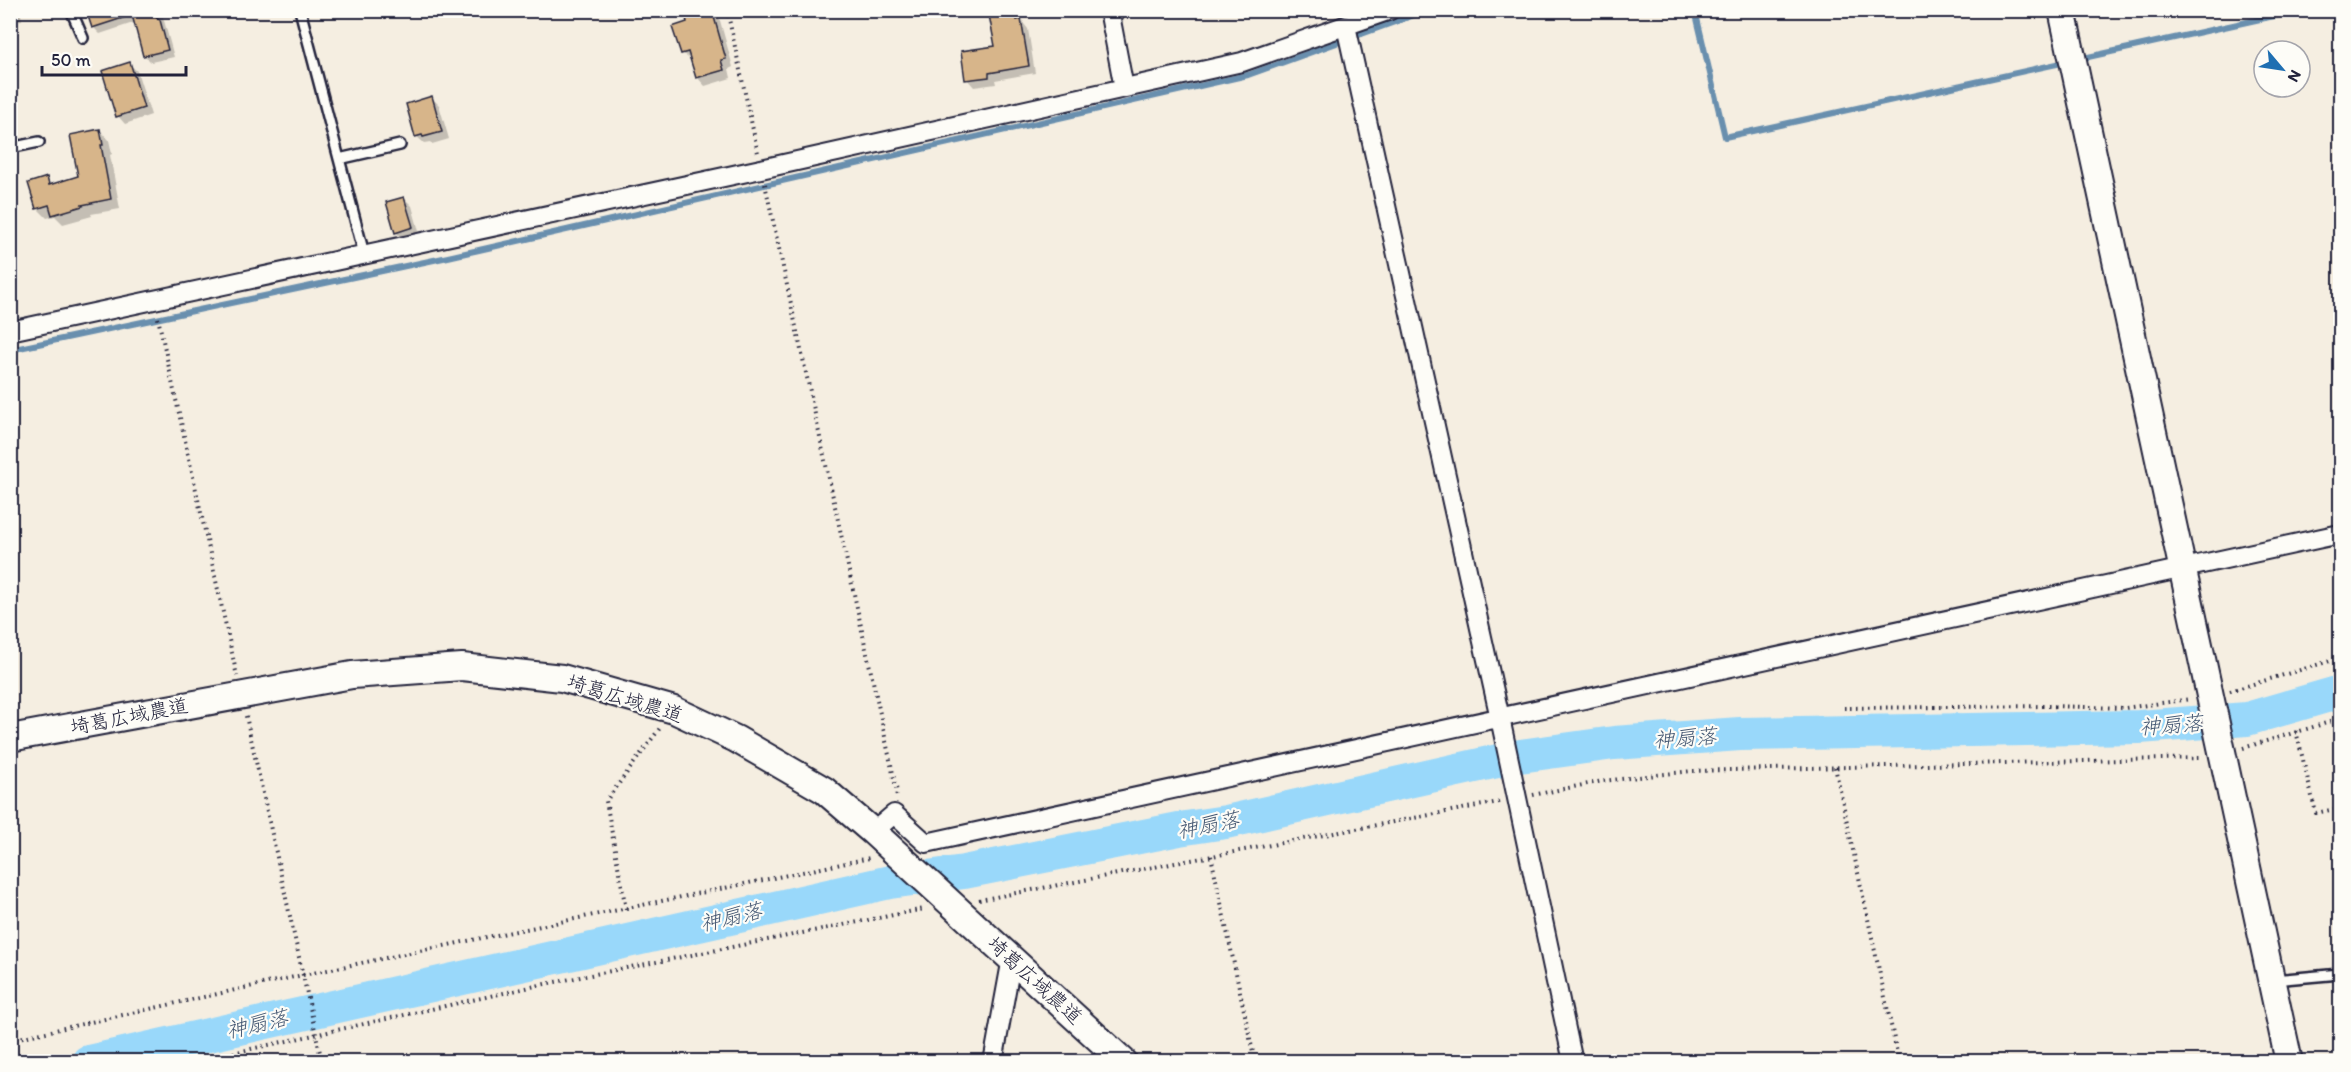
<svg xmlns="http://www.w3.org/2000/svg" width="2351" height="1072" viewBox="0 0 2351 1072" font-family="Itim,'Klee One',sans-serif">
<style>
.shadow{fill:#0003}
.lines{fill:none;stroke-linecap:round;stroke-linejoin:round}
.stream{stroke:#698fae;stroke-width:6}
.river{stroke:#99d8fa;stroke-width:34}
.building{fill:#d7b58a;stroke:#22223b;stroke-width:1.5}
.lane-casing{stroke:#22223b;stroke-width:14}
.street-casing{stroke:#22223b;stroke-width:22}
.secondary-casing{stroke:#22223b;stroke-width:30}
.path{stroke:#22223b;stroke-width:4;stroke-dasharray:1.5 4.5;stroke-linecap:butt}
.lane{stroke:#fdfcf7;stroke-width:9}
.street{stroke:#fdfcf7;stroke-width:18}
.secondary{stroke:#fdfcf7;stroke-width:26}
.labels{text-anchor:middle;stroke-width:4.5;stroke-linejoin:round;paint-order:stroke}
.street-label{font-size:20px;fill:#22223b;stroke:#fdfcf7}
.water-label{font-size:21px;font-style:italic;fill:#465974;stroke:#fdfcf7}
</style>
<rect width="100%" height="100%" fill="#f5eee1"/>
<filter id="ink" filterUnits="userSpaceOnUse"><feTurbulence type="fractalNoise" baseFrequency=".0167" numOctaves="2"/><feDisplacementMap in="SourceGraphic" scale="12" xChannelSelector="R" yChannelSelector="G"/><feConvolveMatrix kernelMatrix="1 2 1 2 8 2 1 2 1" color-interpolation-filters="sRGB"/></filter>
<g filter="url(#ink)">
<path class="shadow" d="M10,10h10l2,10 -5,1 1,5 -8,1z
M95,10h96l-28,7 11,40 -23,5 -7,-7 -8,-33 -36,12 -7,-7z
M686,10h31l16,57 -4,2 2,9 -26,8 -8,-9 -5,-16 -10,-8 7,-30z
M990,10h31l3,14 4,5 7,44 -40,7 1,4 -22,3 -7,-8 29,-32z
M129,64l8,7 14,44 -26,9 -7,-8z
M432,98l7,7 10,34 -17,5 -2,-2 -6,1 -8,-7z
M100,130l9,10 3,14 -2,1 10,54 -29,5 1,2 -29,8 -8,-8 -8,2 -10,-10 9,-29 7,6 26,-8z
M404,198l8,8 8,29 -17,5 -7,-8z"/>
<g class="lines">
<path class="stream" d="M1695,10l30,127 341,-75
M2079,59l222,-49
M10,350l438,-93 800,-182 180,-65"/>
<path class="river" d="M88,1062l802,-180 74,-10 215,-43 47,-7 294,-66 94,-13 126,-9 399,-7 108,-8 93,-27"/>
</g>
<path class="building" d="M86,10l64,1 10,9 8,30 -25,6 -11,-41 -40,13z
M684,10h28l14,49 -5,1 3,10 -28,8 -8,-26 -7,2 -9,-27 15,-5z
M988,10h28l1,10 4,-1 8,47 -40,7v4l-24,3 -4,-29 34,-5z
M130,62l14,46 -28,9 -14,-46z
M432,96l10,36 -19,5 -1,-2 -7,2 -9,-33z
M100,129l3,16h-2l10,54 -29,6 1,1 -31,9 -3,-10 -13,4 -8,-26 19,-6 2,8 29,-9 -8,-41z
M404,197l9,30 -18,6 -9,-31z"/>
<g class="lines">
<defs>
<path id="lane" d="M71,10l12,28
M300,10l64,244
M10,148l29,-6
M339,159l61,-14
M2274,980l66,-6"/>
<path id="street" d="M1109,10l15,78
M1346,26l154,692 73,344
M10,331l751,-162 481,-107 148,-52
M873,832l21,-18 32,29 1414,-309
M993,1062l19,-104"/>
<path id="secondary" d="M2062,10l227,1052
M10,738l342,-63 110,-8 100,11 112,32 62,29 88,51 49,42 251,230"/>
</defs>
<use href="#lane" class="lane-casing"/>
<use href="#street" class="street-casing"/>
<use href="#secondary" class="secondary-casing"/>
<path class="path" d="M727,10l31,143
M765,184l132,608 -1,6
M158,318l79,358
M2230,691l110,-33
M1844,708l205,-2 76,2 66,-9
M246,716l76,346
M2296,731l20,82 24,-5
M2243,748l97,-29
M1835,767l64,295
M1533,795l70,-14 89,-10 509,-13
M1211,856l44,206
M979,900l520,-98
M626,909l-20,-108 54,-73
M10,1040l293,-65 567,-117
M192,1062l348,-77 384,-76"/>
<use href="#lane" class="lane"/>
<use href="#street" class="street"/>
<use href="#secondary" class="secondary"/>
</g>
</g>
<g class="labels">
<g class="street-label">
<text transform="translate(625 698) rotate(17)" y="7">埼葛広域農道</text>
<text transform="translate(129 716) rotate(-11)" y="7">埼葛広域農道</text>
<text transform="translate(1035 980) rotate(42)" y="7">埼葛広域農道</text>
</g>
<g class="water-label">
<text transform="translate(2171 725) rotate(-4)" y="7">神扇落</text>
<text transform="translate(1685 738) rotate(-4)" y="7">神扇落</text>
<text transform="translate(1208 825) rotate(-11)" y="7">神扇落</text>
<text transform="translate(731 917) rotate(-13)" y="7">神扇落</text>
<text transform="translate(257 1024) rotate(-13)" y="7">神扇落</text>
</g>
</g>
<rect width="2351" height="1072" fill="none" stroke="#fdfcf7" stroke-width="36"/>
<rect x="18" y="18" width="2315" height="1036" fill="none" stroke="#22223b" stroke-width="2" filter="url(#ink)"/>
<g transform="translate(2282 69) rotate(119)"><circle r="28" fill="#fdfcf7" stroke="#a5a5ac" stroke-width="1.5"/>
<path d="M0-4.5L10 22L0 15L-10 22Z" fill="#1f6fb2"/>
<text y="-9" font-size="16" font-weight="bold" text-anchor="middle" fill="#22223b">N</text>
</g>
<path d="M42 66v9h144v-9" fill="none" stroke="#22223b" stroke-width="3"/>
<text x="51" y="66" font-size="18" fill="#22223b" stroke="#fdfcf7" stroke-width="4.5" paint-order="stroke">50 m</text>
</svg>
